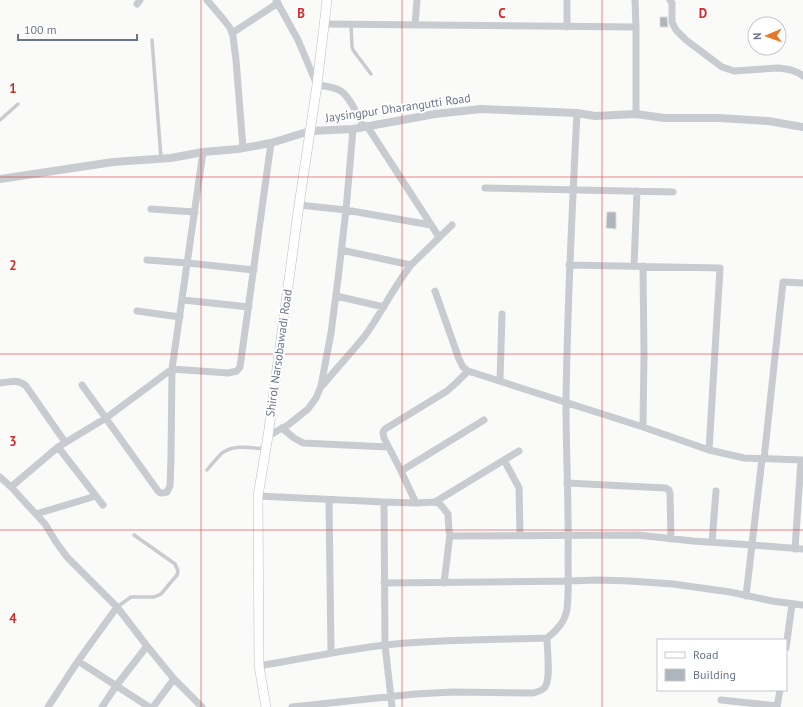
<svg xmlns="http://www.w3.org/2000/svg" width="803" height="707" viewBox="0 0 803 707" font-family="'PT Sans',sans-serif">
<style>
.building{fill:#afb5bd;stroke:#dcdcda}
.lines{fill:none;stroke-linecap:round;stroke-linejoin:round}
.secondary-casing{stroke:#babec4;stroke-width:10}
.service{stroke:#c8cbcf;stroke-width:3.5}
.minor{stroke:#c8cbcf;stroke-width:7}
.tertiary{stroke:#c8cbcf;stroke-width:8}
.secondary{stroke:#fff;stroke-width:9}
.grid{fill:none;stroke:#d62828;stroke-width:1;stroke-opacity:0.55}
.labels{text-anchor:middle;stroke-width:4;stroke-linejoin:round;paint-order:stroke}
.street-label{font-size:12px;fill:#697589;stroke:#fff}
.grid-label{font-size:13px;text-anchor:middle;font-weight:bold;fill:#d62828;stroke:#fff;stroke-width:4;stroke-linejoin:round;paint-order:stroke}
</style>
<rect width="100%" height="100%" fill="#fafaf8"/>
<path class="building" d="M660,17h7l1,10h-8z
M607,212h9v17l-10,-1z"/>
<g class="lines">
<defs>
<path id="secondary" d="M266,707l-7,-41 -1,-170 10,-60 31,-231 18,-120 10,-85"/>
</defs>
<use href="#secondary" class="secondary-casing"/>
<path class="service" d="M351,25l1,21 1,4 18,24
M152,40l9,118
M0,120l18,-16
M207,470c5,-6 10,-12 15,-17 12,-9 30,-5 43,-4
M117,607l14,-10h23l7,-3 16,-19 1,-4 -3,-7 -41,-29"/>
<path class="minor" d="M207,0l17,20 6,8 3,8 3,24 7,88
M276,0l22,40 19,45c7,1 16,2 22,5 10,4 19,27 25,37
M635,0l1,27v87
M670,0l2,3v19l4,8 10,10 36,27 12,4 44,-3c10,1 17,2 25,8
M137,4l3,-4
M324,24l312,3
M415,25l2,-25
M567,27v-27
M232,33l46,-30
M367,126l72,111
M485,188l188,4
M299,205l47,5 85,15
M151,209l44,3
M341,250l70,15
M147,260l41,3 66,7
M569,265l151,3 -11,182
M634,266l3,-75
M435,291l24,68 4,8 5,4 175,56 66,23 35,8 59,2
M336,296l48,11
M183,300l66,7
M137,311l43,6
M500,381l2,-67
M0,383c9,-1 19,-4 26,3l39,56
M82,385l76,106c3,3 5,2 9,1l3,-6 1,-29 1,-88 56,4 9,-2 3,-4 31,-224
M322,386c13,-16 28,-32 42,-49 17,-23 29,-49 47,-72l41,-40
M643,427l1,-73 -1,-88
M282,428l12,10 9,5 85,4
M268,436l20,-11 20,-16 8,-11 5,-12 10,-53 7,-54 8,-69 7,-81
M58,447l45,58
M764,459l19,-177 20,1
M504,460l13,24 2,4 1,47
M401,471l83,-51
M0,477l11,10 34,37 11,18 11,15 50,50 30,39 27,33 28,28
M567,483l98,5 4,2 1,4 1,45
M11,487l47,-40 48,-29 66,-49 31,-217
M258,496l126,6 32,1 19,-1 5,2 8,10 1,18 3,4h4l181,-1 56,6 59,4 51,4
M329,500l2,153
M384,502l1,143 7,62
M435,502l84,-51
M416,503l-15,-32 -17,-33 -1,-6 2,-3 62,-38 9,-8 12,-12
M36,514l60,-18
M712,542l4,-51
M795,549l6,-89
M384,583l184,-2 30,-1 32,1 43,3 57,8 42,9 31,4
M444,583l6,-49
M746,596l16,-137
M786,648l6,-44
M78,661l71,46
M259,666c42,-7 84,-16 126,-21 54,-6 108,-5 162,-7 10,-8 18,-16 20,-29 2,-16 1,-34 1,-51 1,-52 -2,-103 -2,-154 1,-97 6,-194 11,-291
M721,700l56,6
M48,707l30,-46 39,-54
M102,707l14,-21 31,-40
M153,707l21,-28
M292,707l123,-13 38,-2 80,1c5,-1 9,-2 12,-6 6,-8 2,-38 2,-49
M777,707l3,-17"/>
<path class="tertiary" d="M0,179l113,-17 58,-4 32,-6 35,-3 33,-6 39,-12 43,-2 82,-15 46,-5 96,4 18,3 41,-2 28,4h55l49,3 35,6"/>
<use href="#secondary" class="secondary"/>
</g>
<path class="grid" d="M201,0v707M402,0v707M602,0v707M0,177h803M0,354h803M0,530h803"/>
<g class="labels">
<g class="street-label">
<text transform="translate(398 108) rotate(-8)" y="4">Jaysingpur Dharangutti Road</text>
<text transform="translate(279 353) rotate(-82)" y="4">Shirol Narsobawadi Road</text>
</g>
</g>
<g class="grid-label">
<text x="301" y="18">B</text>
<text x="502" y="18">C</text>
<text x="703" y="18">D</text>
<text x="13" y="93">1</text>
<text x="13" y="270">2</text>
<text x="13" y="446">3</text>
<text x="13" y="623">4</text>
</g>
<rect x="657" y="639" width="130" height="52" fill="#ffffff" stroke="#c3c8d0"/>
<rect x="665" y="652" width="20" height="6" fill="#ffffff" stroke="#c3c8d0"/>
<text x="693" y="659" font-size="12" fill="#697589">Road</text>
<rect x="665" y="669" width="20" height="12" fill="#afb5bd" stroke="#c3c8d0"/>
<text x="693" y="679" font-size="12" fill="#697589">Building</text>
<g transform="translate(767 36) rotate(268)"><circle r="19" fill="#ffffff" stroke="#c3c8d0"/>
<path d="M0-3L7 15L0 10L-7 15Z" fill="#e67a2c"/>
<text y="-6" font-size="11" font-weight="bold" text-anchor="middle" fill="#697589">N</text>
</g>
<path d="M18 34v6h119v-6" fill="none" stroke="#697589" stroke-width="2"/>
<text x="24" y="34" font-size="12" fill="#697589" stroke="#ffffff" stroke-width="3" paint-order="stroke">100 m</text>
</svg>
